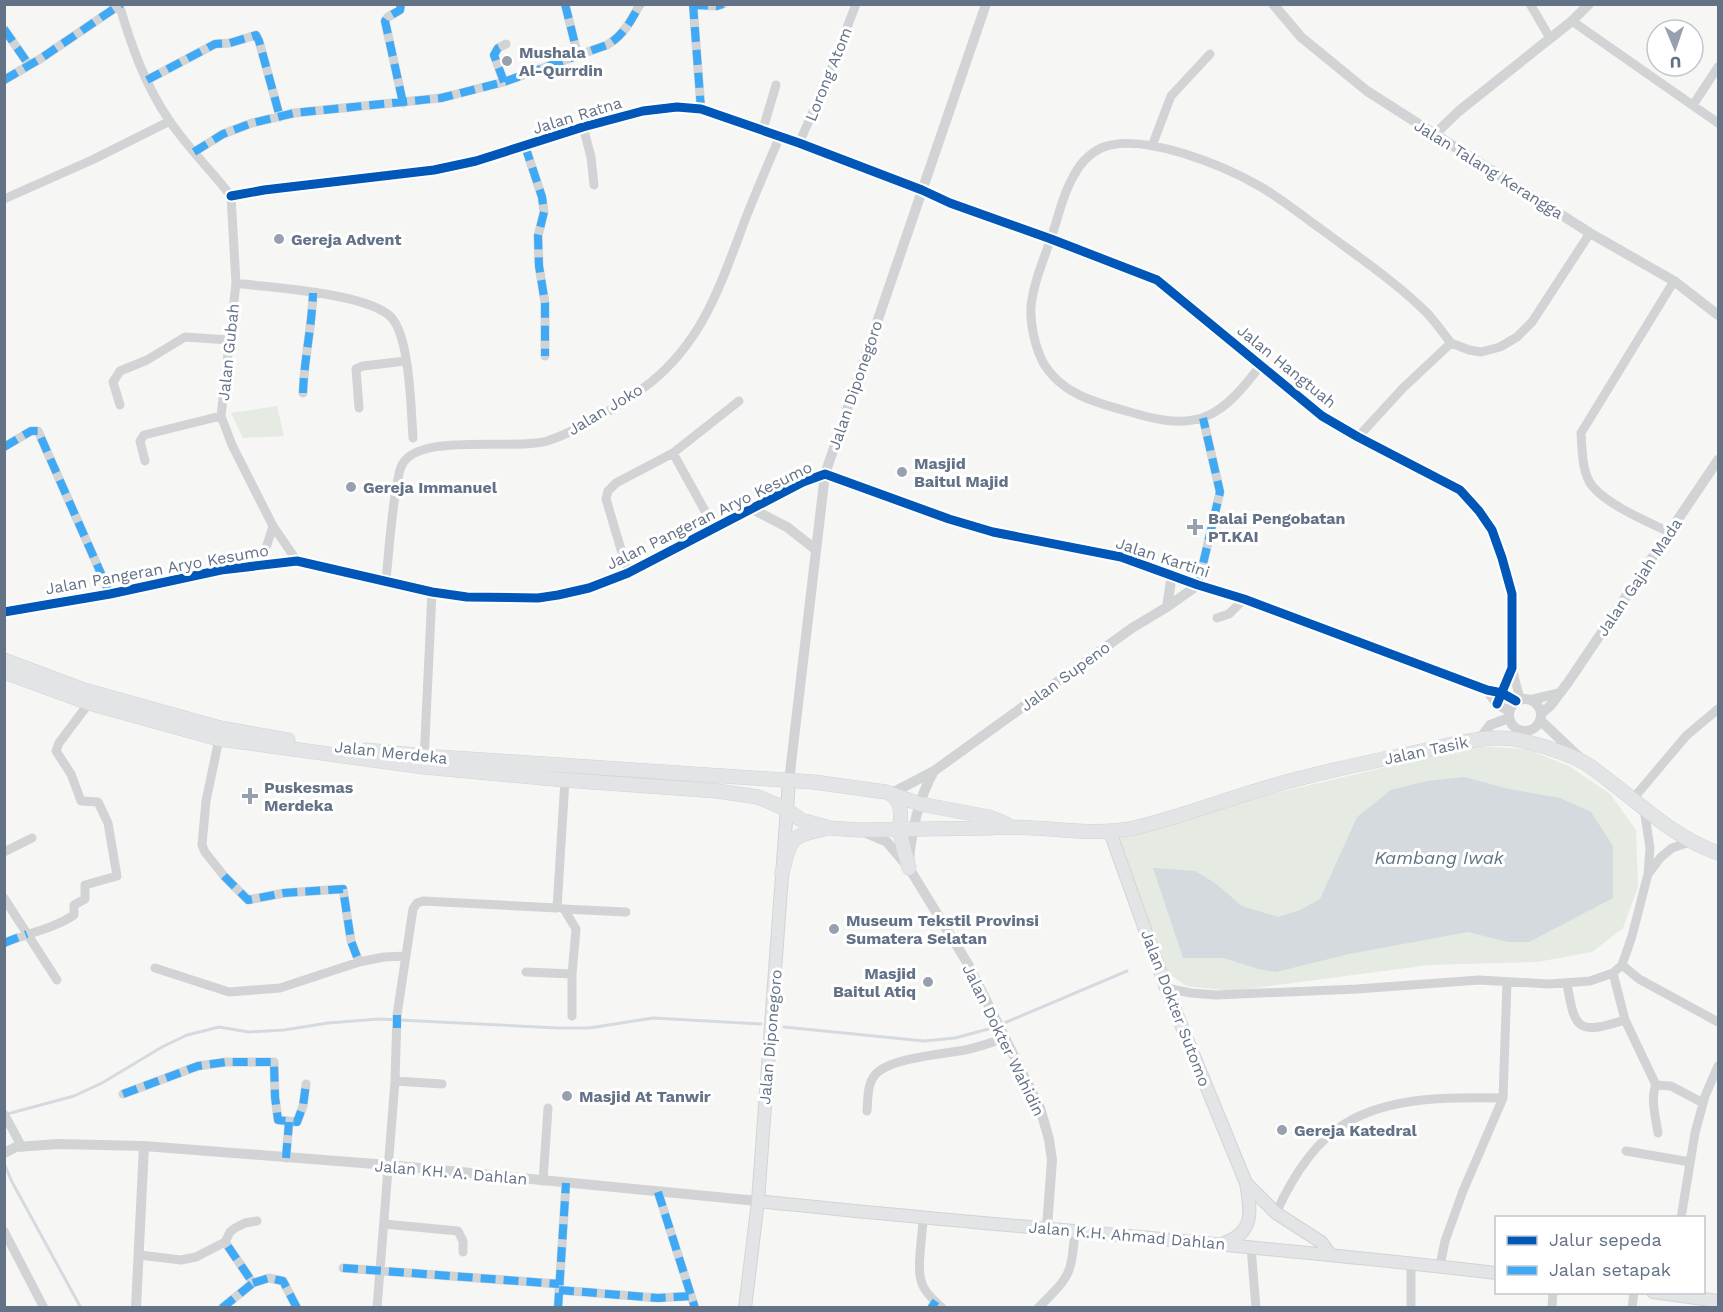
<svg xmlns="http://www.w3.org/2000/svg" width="1723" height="1312" viewBox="0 0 1723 1312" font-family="'Work Sans',sans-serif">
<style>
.green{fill:#e5eae3}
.water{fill:#d4dade}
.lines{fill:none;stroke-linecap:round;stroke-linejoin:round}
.stream{stroke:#d4dade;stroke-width:3}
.secondary-casing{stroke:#d2d4d5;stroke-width:14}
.primary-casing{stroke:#d2d4d5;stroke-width:15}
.minor{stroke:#d2d3d4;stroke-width:9}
.tertiary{stroke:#d2d3d4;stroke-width:10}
.secondary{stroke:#e3e4e5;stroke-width:12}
.primary{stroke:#e3e4e5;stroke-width:14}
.quiet{stroke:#3fa9f5;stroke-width:8;stroke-dasharray:15 8;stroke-linecap:butt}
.cycleway-casing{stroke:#fff;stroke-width:13}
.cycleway{stroke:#0057b8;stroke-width:9}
.poi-dot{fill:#97a0ae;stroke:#fff;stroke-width:2}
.labels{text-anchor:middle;stroke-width:6;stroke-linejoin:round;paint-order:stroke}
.poi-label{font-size:16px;font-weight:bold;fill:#647287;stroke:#fff;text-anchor:start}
.street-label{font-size:16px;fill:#647287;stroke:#fff}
.water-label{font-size:18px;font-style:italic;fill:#5f7483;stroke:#fff}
</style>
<rect width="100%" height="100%" fill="#f6f6f5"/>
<path class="green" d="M277,406l7,30 -41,2 -12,-25z
M1475,746l51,3 43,17 41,28 26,36 2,57 -15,41 -31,24 -55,10 -108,3 -197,26 -46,-5 -21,-15 -48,-133 134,-39z"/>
<path class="water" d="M1464,777l45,12 51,9 31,14 22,34v52l-84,44h-21l-40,-10 -119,22 -73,18 -18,-3 -34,-11h-41l-30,-90 42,3 20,12 27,23 36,11 22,-7 20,-11 37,-82 34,-27 36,-9z"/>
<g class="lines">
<path class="stream" d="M1002,1024l125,-53
M784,1027l140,14 31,-3 41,-11
M7,1114l67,-18 28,-13 60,-36 25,-12 32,-8 30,5 35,-2 44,-7 51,-4 179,9h31l64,-10 108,6
M4,1163l8,19 69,126"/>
<defs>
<path id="secondary" d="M1110,832l56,156 80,195c5,28 9,49 -22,60
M1247,1184l29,29 45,29 9,12
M758,1201c246,26 493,43 738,72
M1653,1292l65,9
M745,1308l13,-107 31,-420"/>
<path id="primary" d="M4,660l80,30 136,38 68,12
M4,672l85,31 130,36 205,28 141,13 152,11 41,6 28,12 15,11 29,8 29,2 130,-2c49,-5 100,11 149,-1 45,-11 89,-28 134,-41 47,-14 97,-24 145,-34 35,-7 72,-20 107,-11 19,5 48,13 64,24 44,30 79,70 130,88
M366,750l58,6 390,26 72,10 34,12 69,13 17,7
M890,794c14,9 10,21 10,35 1,13 6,27 9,39
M782,873c9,-34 7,-37 43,-44"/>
</defs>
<use href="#secondary" class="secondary-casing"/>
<use href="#primary" class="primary-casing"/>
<path class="minor" d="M119,4c12,41 26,81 50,116 18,27 42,50 62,76
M401,4l-1,6 -12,7 -3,4 18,82
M565,4l13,52
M693,4l8,105
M1530,4l20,34
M693,5l24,1 6,-2
M1572,21l146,102
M4,29l25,36
M4,80l36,-21 81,-55
M147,80l68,-36 15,-1 26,-8 3,6 21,76
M504,82l-10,-27 4,-7 8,-4
M1693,105l25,-38
M583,127l8,30 3,28
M763,129l13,-44
M799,143l26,-58 31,-81
M525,146l17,51 2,15 -6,24 1,30 6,37v53
M1152,146l19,-50 39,-42
M194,152l29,-18 29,-11 42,-10 147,-15 63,-16 103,-37c17,-10 24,-24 33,-41
M231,196l33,-6 170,-20 42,-9 107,-34 60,-16 34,-4 24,2 98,34 123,47 28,13 101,36 106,41 165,136 36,21 102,53 19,21 13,19 10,28 10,36v74l-12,30
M231,196l5,87 -15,133 11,29 41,81 24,35
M4,199l88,-39 78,-39
M236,283c35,5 131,10 155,34 19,20 20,93 22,121
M1261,365c-38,49 -59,68 -124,49 -35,-10 -73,-17 -93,-50 -9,-16 -14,-40 -13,-58 3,-26 14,-49 22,-74 6,-18 10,-38 20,-55 6,-12 16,-23 28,-29 41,-17 124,18 160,39 21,12 40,28 60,42 36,27 75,53 107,85 8,9 15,19 23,29
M303,393c1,-34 9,-66 10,-100
M120,405l-7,-23 7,-11 27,-11 38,-23 44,3
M359,408l-3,-39 7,-3 43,-5
M1358,437l45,-49 48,-45 18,7 12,2 19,-5 17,-10 15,-15 58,-89
M4,447l27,-16h7l72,163
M673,453l42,76
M145,461l-5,-20 4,-6 77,-19
M1669,532c-23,-11 -59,-26 -76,-45 -11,-12 -11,-38 -12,-54l93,-152
M261,564l12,-38
M628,573l-22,-74 2,-8 8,-8 57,-30 66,-52
M386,580c3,-30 5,-61 10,-91 2,-7 2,-15 5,-22 14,-36 112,-16 146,-26 34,-11 75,-37 103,-58 54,-43 72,-102 95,-163 11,-28 23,-56 35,-84
M1198,585l22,-93 -17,-74
M1217,618l12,-4 15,-15
M1512,668l8,31
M219,739l-13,62 -4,44 3,7 19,24 24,24 36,-7 59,-4 8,52 8,21
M424,761l8,-169
M1632,800l54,-64 32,-27
M1644,809l6,39 -2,26
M4,852l28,-14
M4,898l53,82
M563,909l63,3
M564,909l12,20 -4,45v42
M4,943c24,-10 49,-14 70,-28v-10l11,-6v-14l32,-9 -9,-53 -10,-21 -17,-1 -10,-27 -15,-23 3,-8 30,-40
M1622,965l17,14 79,43
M155,968l74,24 51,-4 79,-26 25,-5 22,-1
M526,972l46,2
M1567,984c8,46 10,51 58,36l-12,-47
M1166,988l25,5 25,2 141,-6 122,-9 70,4 41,-3 23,-8 9,-8 10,-29 16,-62 13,-17 11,-9 18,-6
M1625,1020l31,65
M395,1081l47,3
M123,1094l75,-28 28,-4h48l1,35 3,23 19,2 6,-16 3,-22
M867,1111c1,-12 0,-27 8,-36 14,-17 68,-21 90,-25 14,-3 27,-8 41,-12
M4,1114l18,33
M1658,1133c-2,-14 -8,-35 -2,-48l15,1 32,17
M1626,1151l64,11
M286,1158l3,-36
M543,1181l5,-73
M658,1192l37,116
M1276,1213c15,-33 38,-71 70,-90 45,-27 106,-26 157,-25
M923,1218c0,18 -8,53 0,68 4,9 12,15 19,22
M1681,1218l14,-85 10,-37 13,-30
M384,1224l74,7 5,10v11
M4,1231l40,77
M1251,1247l5,61
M139,1255l42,5 15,-3 29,-15 5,-10 5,-4 10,-5 12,-2
M1411,1264v44
M1440,1266l5,-25 18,-50 40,-93 4,-116
M343,1268l216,16
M253,1283l16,-5 14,3 14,27
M559,1290l99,8 33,-2
M222,1308l31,-25 -28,-41
M377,1308l18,-227 2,-66 16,-106 4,-6 6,-2 134,7 8,-128
M558,1308l8,-125
M1038,1308c33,-33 33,-32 37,-78
M1552,1308l1,-16
M1632,1308l2,-16"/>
<path class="tertiary" d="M1273,4l28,33 66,54 223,142 84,48 44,34
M1434,135l25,-24 113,-90 17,-17
M752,509l35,18 28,22
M1167,607l5,-33
M4,612l106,-18 111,-24 76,-9 135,31 35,5 71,1 20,-3 31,-7 39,-15 175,-91 22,-8 124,45 44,13 128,25 77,28 46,14 243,91 15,3 14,8
M1487,690l10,14 12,7
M1509 715a16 16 0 1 1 32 0a16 16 0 1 1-32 0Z
M1530,700l30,-7
M1541,714l10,-9 18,-24 149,-221
M1540,720l39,37
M1480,739l10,-14 19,-7
M789,781l36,-307 161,-470
M890,794l44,-23 198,-143 35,-21 31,-22
M864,832l23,10 22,26 59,96 72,144 9,31 3,21 -5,67
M909,862c2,-30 10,-65 25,-91
M4,1153l12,-6 42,-3 86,2 244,19 370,36
M136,1308l8,-162"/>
<use href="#secondary" class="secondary"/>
<use href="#primary" class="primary"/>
<path class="quiet" d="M401,4l-1,6 -12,7 -3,4 18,82
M565,4l13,52
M693,4l8,105
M693,5l24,1 6,-2
M4,29l25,36
M4,80l36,-21 81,-55
M147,80l68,-36 15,-1 26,-8 3,6 21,76
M504,82l-10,-27 4,-7 8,-4
M525,146l17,51 2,15 -6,24 1,30 6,37v53
M194,152l29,-18 29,-11 42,-10 147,-15 63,-16 103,-37c17,-10 24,-24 33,-41
M303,393c1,-34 9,-66 10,-100
M4,447l27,-16h7l72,163
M1198,585l22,-93 -17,-74
M224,876l24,24 36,-7 59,-4 8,52 8,21
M4,943l23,-9
M397,1028v-13
M123,1094l75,-28 28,-4h48l1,35 3,23 19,2 6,-16 3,-22
M286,1158l3,-36
M658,1192l37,116
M343,1268l216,16
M253,1283l16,-5 14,3 14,27
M559,1290l99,8 33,-2
M222,1308l31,-25 -28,-41
M558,1308l8,-125
M931,1308l5,-7"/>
<defs>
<path id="cycleway" d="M231,196l33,-6 170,-20 42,-9 107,-34 60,-16 34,-4 24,2 98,34 123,47 28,13 101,36 106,41 165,136 36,21 102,53 19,21 13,19 10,28 10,36v74l-15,36
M4,612l106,-18 111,-24 76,-9 135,31 35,5 71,1 20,-3 31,-7 39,-15 175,-91 22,-8 124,45 44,13 128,25 77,28 46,14 243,91 15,3 14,8"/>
</defs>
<use href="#cycleway" class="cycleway-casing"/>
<use href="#cycleway" class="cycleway"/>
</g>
<g class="poi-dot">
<circle cx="507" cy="61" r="6"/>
<circle cx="279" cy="239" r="6"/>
<circle cx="902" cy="472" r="6"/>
<circle cx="351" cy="487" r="6"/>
<path d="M1192 518h6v6h6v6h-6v6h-6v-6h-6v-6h6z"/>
<path d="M247 787h6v6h6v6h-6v6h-6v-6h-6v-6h6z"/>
<circle cx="834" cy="929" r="6"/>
<circle cx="928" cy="982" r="6"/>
<circle cx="567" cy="1096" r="6"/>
<circle cx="1282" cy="1130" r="6"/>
</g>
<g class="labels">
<g class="poi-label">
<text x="519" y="58">Mushala<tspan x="519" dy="18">Al-Qurrdin</tspan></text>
<text x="291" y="245">Gereja Advent</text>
<text x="914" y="469">Masjid<tspan x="914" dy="18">Baitul Majid</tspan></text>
<text x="363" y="493">Gereja Immanuel</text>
<text x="1208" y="524">Balai Pengobatan<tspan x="1208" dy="18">PT.KAI</tspan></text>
<text x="264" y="793">Puskesmas<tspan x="264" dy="18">Merdeka</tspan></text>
<text x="846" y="926">Museum Tekstil Provinsi<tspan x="846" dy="18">Sumatera Selatan</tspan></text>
<text x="916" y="979" text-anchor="end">Masjid<tspan x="916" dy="18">Baitul Atiq</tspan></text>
<text x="579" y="1102">Masjid At Tanwir</text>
<text x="1294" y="1136">Gereja Katedral</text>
</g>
<g class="street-label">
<text transform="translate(828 74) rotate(-68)" y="6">Lorong Atom</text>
<text transform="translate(577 115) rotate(-17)" y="6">Jalan Ratna</text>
<text transform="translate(1489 169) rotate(32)" y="6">Jalan Talang Kerangga</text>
<text transform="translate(228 352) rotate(-84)" y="6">Jalan Gubah</text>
<text transform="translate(1287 366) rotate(39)" y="6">Jalan Hangtuah</text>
<text transform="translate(855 385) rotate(-71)" y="6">Jalan Diponegoro</text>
<text transform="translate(605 409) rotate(-31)" y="6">Jalan Joko</text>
<text transform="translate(709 515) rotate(-26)" y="6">Jalan Pangeran Aryo Kesumo</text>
<text transform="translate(1163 557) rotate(18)" y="6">Jalan Kartini</text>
<text transform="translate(157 569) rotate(-10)" y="6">Jalan Pangeran Aryo Kesumo</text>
<text transform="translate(1639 577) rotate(-56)" y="6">Jalan Gajah Mada</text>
<text transform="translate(1065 676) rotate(-36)" y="6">Jalan Supeno</text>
<text transform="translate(1426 750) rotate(-12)" y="6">Jalan Tasik</text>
<text transform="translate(391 752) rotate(6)" y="6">Jalan Merdeka</text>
<text transform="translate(1176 1008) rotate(69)" y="6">Jalan Dokter Sutomo</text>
<text transform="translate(770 1037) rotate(-85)" y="6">Jalan Diponegoro</text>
<text transform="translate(1004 1040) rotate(64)" y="6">Jalan Dokter Wahidin</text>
<text transform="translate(451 1172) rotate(5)" y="6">Jalan KH. A. Dahlan</text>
<text transform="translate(1127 1235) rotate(5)" y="6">Jalan K.H. Ahmad Dahlan</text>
</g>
<g class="water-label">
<text x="1439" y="864">Kambang Iwak</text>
</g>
</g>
<rect width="1723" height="1312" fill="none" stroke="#647287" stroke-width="12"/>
<rect x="1495" y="1216" width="210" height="78" fill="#ffffff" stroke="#c1c7cf" stroke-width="1.5"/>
<rect x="1507" y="1236" width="30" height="9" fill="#0057b8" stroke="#c1c7cf" stroke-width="1.5"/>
<text x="1549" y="1246" font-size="18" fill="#647287">Jalur sepeda</text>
<rect x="1507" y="1266" width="30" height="9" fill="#3fa9f5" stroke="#c1c7cf" stroke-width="1.5"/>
<text x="1549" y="1276" font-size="18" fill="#647287">Jalan setapak</text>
<g transform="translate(1675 48) rotate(178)"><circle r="28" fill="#ffffff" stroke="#c1c7cf" stroke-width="1.5"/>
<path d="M0-4.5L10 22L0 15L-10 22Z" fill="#97a0ae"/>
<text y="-9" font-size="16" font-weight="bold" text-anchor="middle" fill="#647287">U</text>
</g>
</svg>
